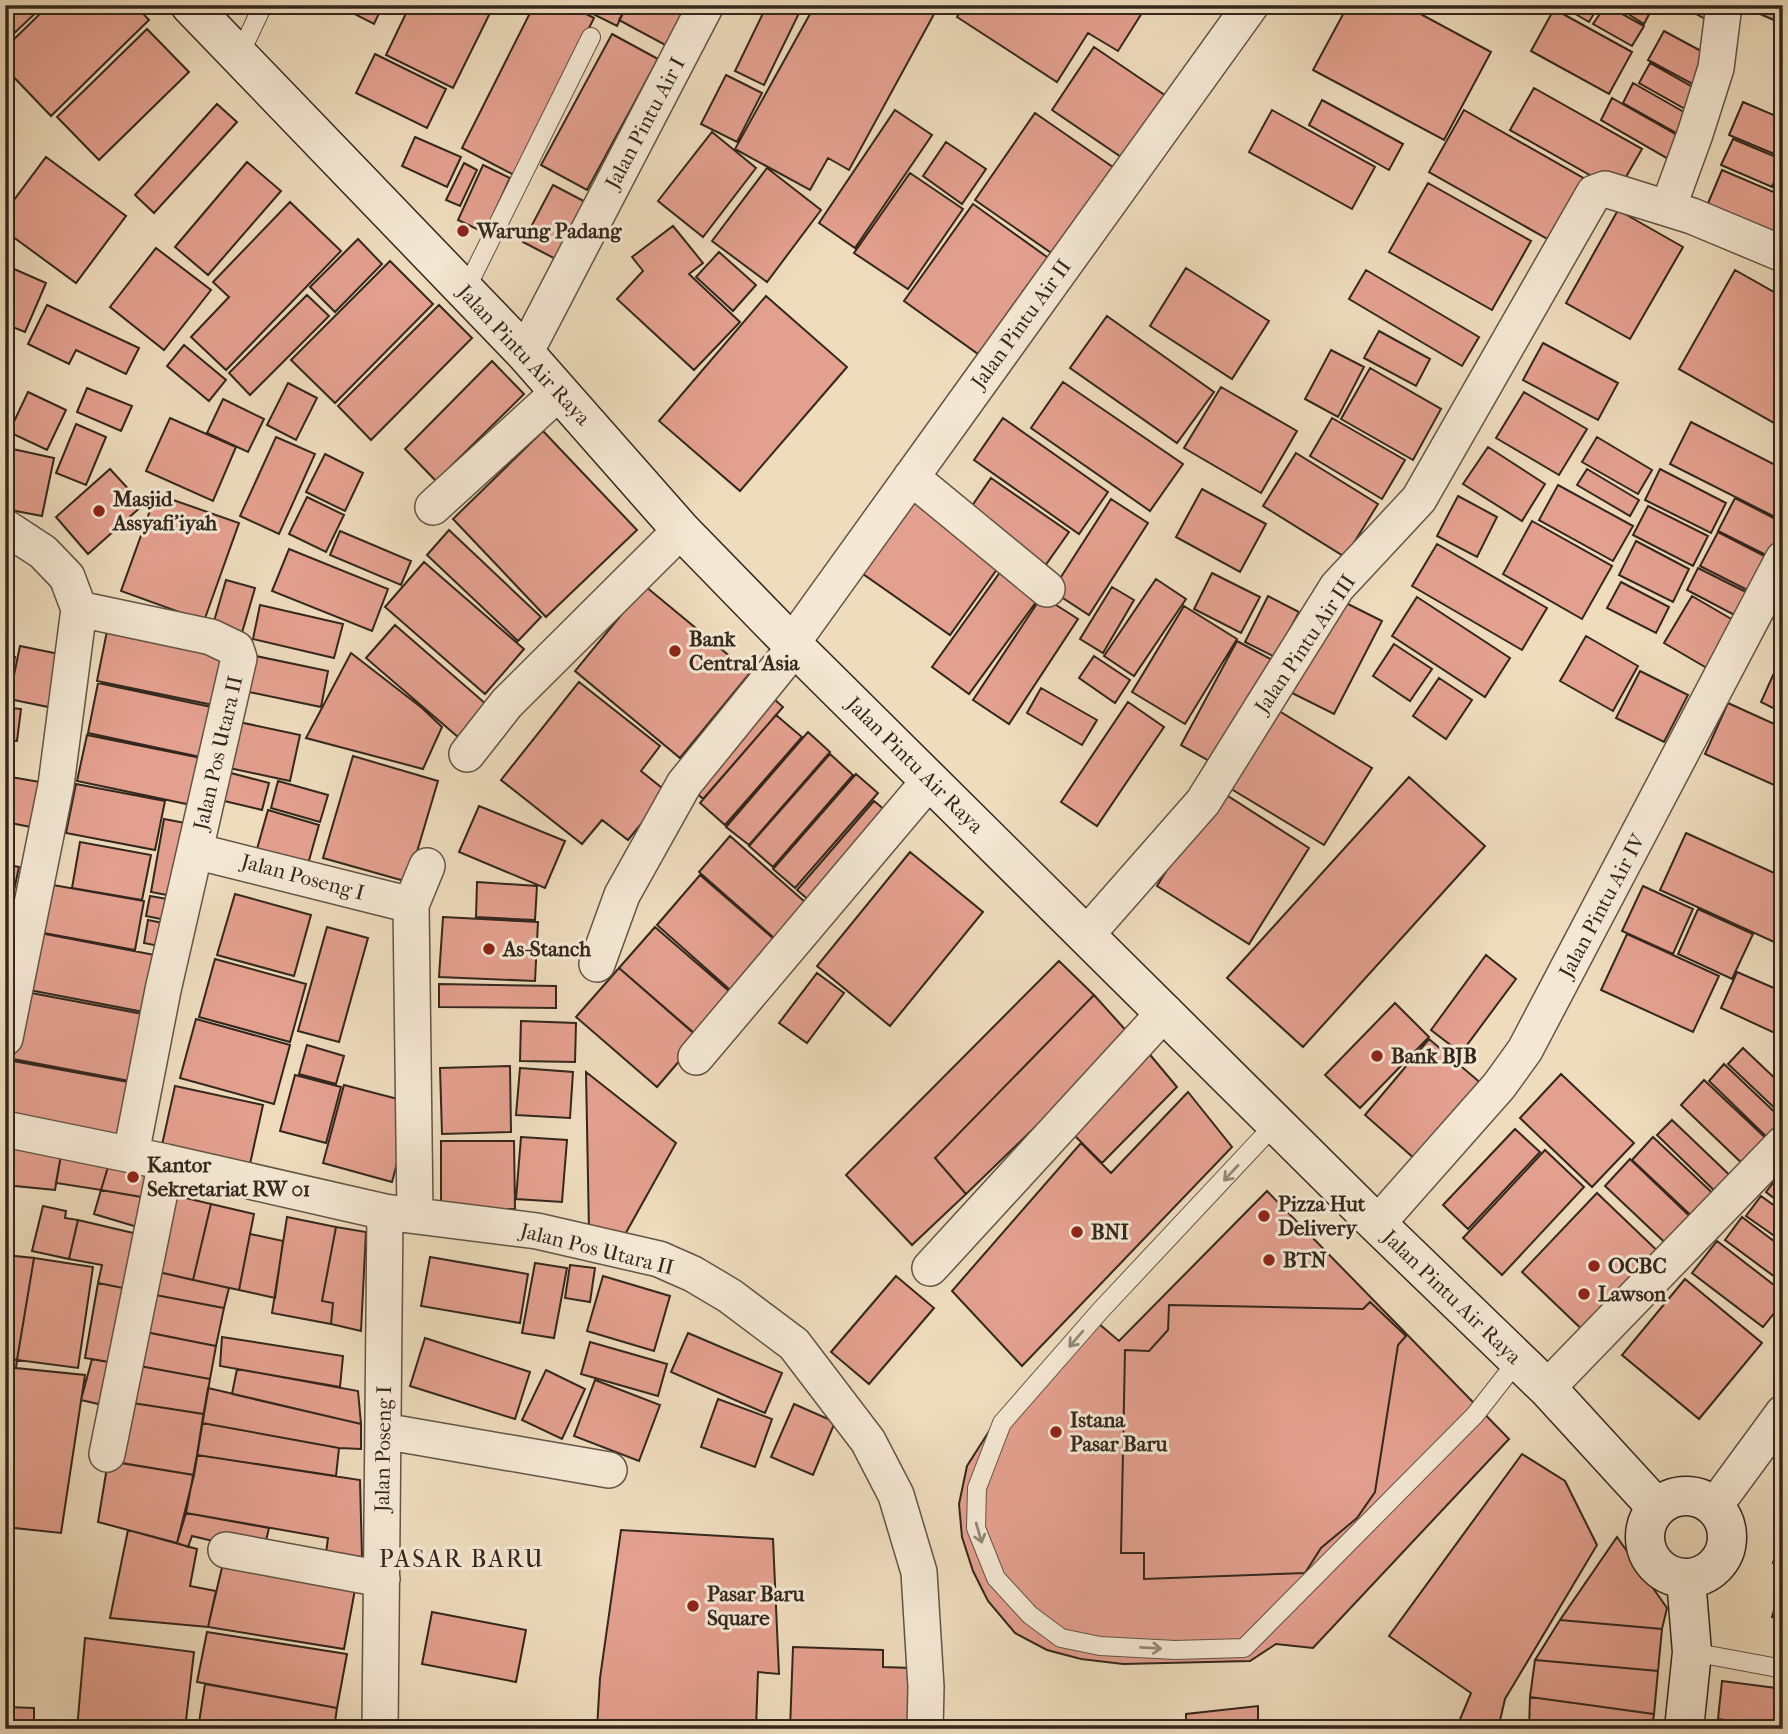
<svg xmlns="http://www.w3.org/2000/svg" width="1788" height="1734" viewBox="0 0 1788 1734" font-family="'IM FELL French Canon',serif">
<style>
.building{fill:#e4a08f;stroke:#33271d;stroke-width:2;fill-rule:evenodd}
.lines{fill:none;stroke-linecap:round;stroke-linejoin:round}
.lane-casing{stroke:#625445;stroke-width:20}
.street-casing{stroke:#625445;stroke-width:38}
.secondary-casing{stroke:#33271d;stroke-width:41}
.lane{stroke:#f4e8d4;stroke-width:18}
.street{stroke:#f4e8d4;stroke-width:35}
.secondary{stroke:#f4e8d4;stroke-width:38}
.oneway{stroke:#948878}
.poi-dot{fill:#8f2418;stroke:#f4e8d4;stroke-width:2.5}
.labels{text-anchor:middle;stroke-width:6;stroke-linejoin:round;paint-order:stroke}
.street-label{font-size:21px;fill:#33271d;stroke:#f4e8d4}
.poi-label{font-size:21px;font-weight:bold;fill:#33271d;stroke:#f4e8d4;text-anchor:start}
.quarter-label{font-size:24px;letter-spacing:2px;fill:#33271d;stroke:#f4e8d4}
</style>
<rect width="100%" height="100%" fill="#eedcbd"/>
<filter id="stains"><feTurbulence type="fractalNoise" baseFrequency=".00286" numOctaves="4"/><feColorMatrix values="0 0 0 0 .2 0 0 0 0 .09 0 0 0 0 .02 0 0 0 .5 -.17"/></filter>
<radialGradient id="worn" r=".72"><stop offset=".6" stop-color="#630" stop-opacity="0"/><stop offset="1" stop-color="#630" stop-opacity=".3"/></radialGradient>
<path class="building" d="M5,5h39l-39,37z
M49,5h86l14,15 -98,96 -46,-48v-20z
M337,5h46l-9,19z
M410,5h84l-41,83 -67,-33z
M534,5h35l25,13 -78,158 -54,-28z
M575,5h52l-10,21z
M627,5h77l-24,48 -61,-33z
M767,5h36l-39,80 -29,-14z
M815,5h124l-90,165 -21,-12 -18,32 -75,-41z
M964,5h183l-29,46 -30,-18 -31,49 -100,-65z
M1348,5h56l87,47 -47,88 -131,-70z
M1560,5h39l-10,17z
M1606,5l38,21 -12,20 -39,-22z
M1614,5h40l-10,19z
M1680,5h36l-9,15z
M1739,5h44v19z
M1554,9l78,43 -23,42 -78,-43z
M147,29l42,43 -90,88 -42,-43z
M1664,31l50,27 -16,29 -50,-27z
M612,34l46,25 -71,131 -46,-25z
M1094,47l78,53 -42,63 -78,-53z
M375,54l71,35 -19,39 -71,-35z
M1650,63l55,31 -11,20 -55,-31z
M726,75l36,18 -25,49 -36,-18z
M1633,83l58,33 -11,19 -57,-32z
M1534,88l108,61 -24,42 -108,-61z
M1612,98l72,41 -12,22 -71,-41z
M1322,100l81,44 -14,26 -80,-45z
M1743,102l40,17v28l-4,9 -50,-21z
M217,104l20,18 -83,91 -19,-18z
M895,110l37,25 -77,113 -36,-25z
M1272,110l103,57 -23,42 -103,-57z
M1464,110l128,73 -34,62 -129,-73z
M1035,113l85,59 -60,87 -85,-59z
M712,132l44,36 -53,69 -45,-36z
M415,137l46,20 -14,30 -45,-21z
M1733,139l50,21 -11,27 -51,-22z
M946,142l40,27 -24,35 -39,-28z
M46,157l80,59 -50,67 -71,-52v-19z
M247,162l34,29 -73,84 -33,-28z
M464,163l13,7 -17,36 -14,-6z
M483,165l27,13 -25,55 -27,-13z
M767,168l54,42 -54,72 -55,-41z
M1722,170l61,26v45l-77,-33z
M910,173l53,36 -55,80 -54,-36z
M1428,183l103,58 -39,69 -103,-58z
M553,185l46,24 -30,57 -46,-24z
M290,202l51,49 -115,119 -35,-33 38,-40 -16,-15z
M973,204l88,63 -69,97 -88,-63z
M1618,210l65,37 -53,92 -64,-36z
M673,226l30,37 -14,11 51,48 -46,48 -77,-71 26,-28 -11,-14z
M358,239l24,25 -47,48 -25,-25z
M156,248l55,42 -47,60 -54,-43z
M719,252l37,33 -23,26 -37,-34z
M390,261l43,43 -98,99 -44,-43z
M5,265l41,18 -21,49 -20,-8z
M1186,268l83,53 -37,58 -82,-53z
M1366,270l113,67 -17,29 -113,-67z
M1735,270l48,27v131l-104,-59z
M307,295l22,21 -79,79 -21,-22z
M766,296l81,71 -107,124 -81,-70z
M47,305l92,43 -13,26 -50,-24 -7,14 -41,-20z
M439,305l33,33 -101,102 -33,-34z
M1107,316l107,76 -37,51 -107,-75z
M1379,331l51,28 -14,27 -52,-28z
M1543,343l75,40 -20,37 -75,-40z
M184,345l42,35 -17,21 -42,-35z
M1331,350l33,17 -26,50 -33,-18z
M492,361l32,33 -88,87 -31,-32z
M1370,368l71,41 -28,51 -72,-41z
M1063,382l120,82 -33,47 -119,-83z
M288,383l29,15 -21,42 -29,-15z
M1221,387l76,44 -36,62 -77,-45z
M87,388l45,18 -11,25 -44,-19z
M28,392l38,18 -19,40 -38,-18z
M1524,392l63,37 -28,46 -63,-37z
M223,399l41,20 -16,33 -41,-19z
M170,418l66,29 -23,54 -67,-30z
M1003,418l105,74 -29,42 -105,-74z
M1332,418l73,42 -23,39 -72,-43z
M1691,422l92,47v38l-6,11 -107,-54z
M76,424l30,13 -20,48 -30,-12z
M543,431l94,99 -91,87 -93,-98z
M276,437l39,17 -36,80 -39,-18z
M1597,437l55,33 -14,24 -56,-32z
M1488,447l57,37 -23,37 -59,-37z
M8,448l46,10 -12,58 -37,-7v-50z
M1296,453l82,51 -33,53 -82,-51z
M325,454l38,19 -18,38 -39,-19z
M110,469l33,36 -55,49 -32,-37z
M1587,469l52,31 -9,16 -53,-31z
M1660,469l66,34 -15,30 -66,-33z
M991,478l78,54 -29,41 -77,-54z
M1558,485l75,41 -20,35 -74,-41z
M1202,489l64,35 -26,48 -64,-35z
M156,494l83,29 -35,98 -83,-30z
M919,496l86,62 -55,77 -87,-61z
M1458,496l39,21 -20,40 -40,-21z
M307,497l37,18 -18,37 -37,-18z
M1735,498l48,25v29l-5,9 -60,-30z
M1111,499l37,24 -59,92 -37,-24z
M1648,506l60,30 -15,30 -60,-31z
M1532,521l80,45 -30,53 -79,-45z
M449,530l92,87 -23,24 -91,-86z
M340,531l71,30 -10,24 -71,-30z
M1718,532l56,29 -17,34 -57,-29z
M1636,541l53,28 -16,33 -54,-27z
M1437,544l110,64 -25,42 -110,-64z
M289,549l99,40 -16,42 -100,-40z
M424,562l100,87 -39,45 -100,-87z
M1006,564l38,27 -75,103 -37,-27z
M1698,568l56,28 -12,23 -55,-29z
M1212,573l48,24 -19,36 -47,-24z
M1156,579l30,20 -52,77 -30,-20z
M226,580l29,8 -16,55 -29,-8z
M1621,582l48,25 -13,26 -49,-25z
M645,586l105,87 -70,85 -105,-87z
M1112,587l22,13 -31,53 -23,-14z
M1042,596l36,23 -69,105 -36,-24z
M1268,596l31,16 -24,45 -30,-15z
M1692,596l53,31 -28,47 -53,-31z
M1417,597l93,61 -25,39 -93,-61z
M1338,599l44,22 -48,93 -44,-22z
M260,605l83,19 -9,34 -81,-19z
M1184,606l53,33 -52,85 -53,-32z
M395,625l91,79 -28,33 -92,-79z
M107,631l116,24 -10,50 -116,-24z
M1586,636l52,30 -25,45 -53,-30z
M1237,641l39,21 -56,105 -39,-22z
M1394,644l38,25 -22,32 -37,-25z
M20,646l49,10 -11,53 -49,-10z
M351,653l71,55 20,19 -19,42 -117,-31z
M1783,653v60l-22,-11z
M5,655l10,2 -5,28 -5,-1z
M251,655l77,16 -7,36 -77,-16z
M1094,656l36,24 -15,23 -36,-25z
M1640,671l48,24 -24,47 -48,-24z
M1439,678l33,22 -26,39 -33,-23z
M579,682l81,64 -19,25 26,21 -39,48 -26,-20 -20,24 -81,-64z
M98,683l118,25 -11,50 -117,-25z
M1041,688l56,32 -15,25 -55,-32z
M765,691l18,16 -80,92 -17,-16z
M1128,702l36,25 -67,99 -36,-24z
M1728,703l55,25v61l-78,-35z
M1271,706l101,62 -48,77 -101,-61z
M5,707l16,2 -4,32 -12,-1z
M776,715l26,22 -77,88 -25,-22z
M239,722l61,13 -10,46 -61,-13z
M808,732l22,20 -81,93 -23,-18z
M87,735l119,24 -10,47 -119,-25z
M830,754l23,21 -80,92 -24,-21z
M353,756l85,25 -30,101 -85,-24z
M227,772l42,11 -7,27 -42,-10z
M856,774l22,19 -83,95 -22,-19z
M5,776l35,6 -9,45 -26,-5z
M1409,777l76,69 -182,201 -76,-69z
M278,781l50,14 -8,27 -49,-14z
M76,784l89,17 -10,49 -89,-17z
M1217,789l92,59 -60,96 -92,-58z
M874,801l22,18 -78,89 -21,-18z
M479,806l86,35 -20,47 -86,-36z
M268,810l51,15 -11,39 -51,-15z
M164,819l32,6 -13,73 -32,-6z
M1686,833l97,44v69l-123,-56z
M730,836l83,73 -31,36 -83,-73z
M80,842l71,13 -9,45 -70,-12z
M910,852l73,60 -93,114 -73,-60z
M5,864l14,3 -14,66z
M700,875l81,70 -44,51 -80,-71z
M477,882l60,4 -2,34 -59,-3z
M53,885l91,16 -9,49 -91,-17z
M1643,886l50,23 -20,45 -51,-23z
M235,894l76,21 -17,61 -77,-21z
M150,896l29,5 -3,21 -30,-6z
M1698,909l55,25 -21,45 -54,-25z
M443,917l95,5 -3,59 -96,-4z
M148,920l25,5 -4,23 -25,-5z
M327,927l41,11 -29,104 -41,-11z
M655,927l82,71 -36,41 -82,-71z
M40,933l120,23 -11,57 -120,-23z
M1627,934l92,42 -26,56 -92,-42z
M1486,955l30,24 -55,74 -30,-23z
M215,959l91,25 -16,58 -91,-25z
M1059,961l35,34 -159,163 31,36 -54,51 -66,-70z
M619,968l80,70 -42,49 -81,-70z
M1737,972l46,20v34l-4,9 -58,-27z
M817,973l27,20 -37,50 -28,-20z
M439,984l117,2v22l-117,-1z
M26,992l122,23 -13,67 -122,-23z
M1094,995l36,40 -164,159 -31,-36z
M1395,1003l34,34 -69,71 -35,-33z
M196,1019l94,26 -16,59 -94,-26z
M521,1021l55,2 -1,39 -55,-1z
M1429,1039l60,51 -65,77 -59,-52z
M307,1045l37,11 -8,28 -37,-10z
M1743,1048l40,38v30l-55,-52z
M1146,1050l31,37 -75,76 -33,-33z
M13,1061l126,23 -13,66 -121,-22v-27z
M1724,1064l59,56v15l-9,9 -65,-63z
M510,1066l1,66 -69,2 -2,-66z
M520,1068l53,4 -3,46 -54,-3z
M586,1072l90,71 -53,95 -34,-7z
M1561,1074l73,69 -42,44 -72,-69z
M295,1075l46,12 -15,56 -46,-12z
M1704,1080l68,64 -24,25 -67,-64z
M344,1085l69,18 -21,79 -69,-19z
M175,1086l88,19 -15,68 -88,-19z
M1188,1092l44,55 -210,219 -70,-75 129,-148 30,30z
M1672,1120l67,64 -15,16 -67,-65z
M1515,1129l25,23 -72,77 -25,-24z
M521,1137l46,3 -5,62 -46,-3z
M1653,1137l69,65 -22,22 -68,-64z
M5,1138l58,6 -8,46 -50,-5z
M441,1141h73l1,68 -74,1z
M63,1144l49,10 -11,36 -45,-7z
M1545,1150l39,37 -82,88 -39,-37z
M112,1154l52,11 -11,34 -52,-9z
M1630,1159l71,68 -25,26 -71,-67z
M1779,1175l4,3v27l-17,-13z
M101,1190l52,9 -9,30 -50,-15z
M1267,1191l242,248 -196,209 -37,-4 -26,17 -127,3 -42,-5 -34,-9 -32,-17 -27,-32 -15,-30 -11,-34 -3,-33 8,-38 26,-41 99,-107 27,23zM1370,1302l36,34 -8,9 -23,147 -18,26 -36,30 -16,25 -161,6v-26h-23l4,-203 24,1 19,-21 1,-25 194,4z
M1597,1193l70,67 -75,79 -70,-67z
M169,1194l42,10 -18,76 -43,-10z
M1761,1196l22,16v30l-37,-26z
M211,1204l43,10 -15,76 -46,-10z
M43,1206l23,5 -1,7 13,2 -9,39 -37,-8z
M287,1217l49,10 -14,74 11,2 -2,21 -59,-11z
M1742,1217l41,31v35l-58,-43z
M78,1220l68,16 -13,54 -35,-7 4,-18 -33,-6z
M336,1227l30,5 -5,99 -30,-7 2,-21 -11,-2z
M250,1234l33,7 -8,57 -36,-8z
M1717,1241l66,51v10l-20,25 -71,-54z
M5,1255l29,3 -17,102 -12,-1z
M430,1257l98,17 -8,49 -99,-17z
M34,1258l59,9 -15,101 -61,-8z
M535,1263l32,5 -13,70 -32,-5z
M570,1265l25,3 -5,34 -25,-4z
M150,1270l79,18 -5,20 -79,-15z
M603,1276l67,20 -16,55 -67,-20z
M896,1276l38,32 -65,76 -38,-32z
M1685,1279l77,64 -63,76 -77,-64z
M98,1283l35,7 -13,74 -35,-6z
M145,1293l79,15 -8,38 -81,-16z
M1370,1302l36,34 -8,9 -23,147 -18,26 -36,30 -16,25 -161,6v-26h-23l4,-203 24,1 19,-21 1,-25 194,4z
M141,1331l75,15 -6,33 -76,-14z
M688,1333l94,40 -17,40 -94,-41z
M222,1337l121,19 -3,31 -120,-21z
M425,1338l105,34 -15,47 -105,-33z
M590,1342l77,22 -9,32 -77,-22z
M5,1359l12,1 -1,8 69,7 -24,158 -56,-6z
M92,1359l28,5 -9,43 -30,-7z
M134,1365l76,14 -6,35 -78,-12z
M237,1369l121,22 3,33 -129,-30z
M546,1370l39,19 -23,50 -40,-19z
M595,1380l65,25 -21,56 -65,-25z
M208,1388l153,36v25l-22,-1 -137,-25z
M718,1399l54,20 -17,48 -54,-20z
M126,1402l78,12 -10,61 -78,-13z
M794,1404l41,18 -22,53 -42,-18z
M202,1423l137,25 -3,28 -139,-21z
M1522,1454l43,27 32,64 -92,154 -7,30h-42l15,-36 -82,-57z
M197,1455l163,25 2,77 -36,-4 2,-15 -142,-25z
M108,1461l86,14 -17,68 -79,-21z
M186,1513l83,15 -6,25 -71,-17 -4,11 -11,-4z
M1783,1529v37l-10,-3z
M128,1530l69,19 -7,37 26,5 -8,36 -98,-9z
M621,1530l152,9 6,135 -21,-2 -2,57h-159l3,-51z
M1617,1537l50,71 -5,21 -102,-9z
M224,1559l132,25 -12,65 -136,-22z
M1783,1580v40l-11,-3z
M432,1612l94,18 -10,52 -94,-18z
M1560,1620l102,9 -4,42 -123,-11z
M207,1632l140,22 -10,54 -140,-26z
M85,1638l109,14 -9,77h-108z
M793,1647l90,3v17l29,1 -2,61h-120z
M1535,1660l123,11 -4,43 -124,-17z
M1722,1681l61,8v40l-65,-10z
M205,1684l132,24 -3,21h-136z
M1530,1697l124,17 -2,15h-123z
M1258,1706v23h-72v-15z
M5,1707l29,1v21h-29z
M1718,1719l57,10h-58z"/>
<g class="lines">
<defs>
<path id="lane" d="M239,56l24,-51
M465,291l126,-254
M1277,1122l-177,189 -98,112 -25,65 -1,40 20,50 34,37 31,23 39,8 75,4 69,-2 231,-233 43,-55
M1692,1652l91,17"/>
<path id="street" d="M1668,208l27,-74 21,-66 8,-63
M525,353l181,-348
M911,477l136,112
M433,507l126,-115
M5,527l38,25 24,25 12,32 -23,176 -51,253
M79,609l132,28 25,12 3,9 -76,332 -32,164
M792,643l459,-638
M467,754l40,-51 174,-173
M195,851l216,54
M1087,934l116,-132 134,-215 82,-88 175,-306 11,-4 87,27 91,38
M597,964l25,-69 62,-111 111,-137
M696,1057l234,-277
M5,1129l161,33 219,50 152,19 122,28 34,15 37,22 64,48 74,97 28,54 23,77 7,115 -1,42
M415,1214l-4,-309 16,-39
M1377,1224l122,-138 26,-36 258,-491
M930,1268l235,-256
M1547,1388l236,-244
M383,1431l226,39
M107,1454l59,-292
M1714,1507l69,-94
M226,1550l156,29
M380,1729l5,-517"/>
<path id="secondary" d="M190,5l335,348 156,177 114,117 582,577 170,164 110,120
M1645 1537a41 41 0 1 1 82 0a41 41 0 1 1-82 0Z
M1684,1729l8,-77 -6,-73"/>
</defs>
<use href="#lane" class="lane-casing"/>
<use href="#street" class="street-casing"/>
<use href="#secondary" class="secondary-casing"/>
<use href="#lane" class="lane"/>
<use href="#street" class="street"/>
<use href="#secondary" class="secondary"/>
</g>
<defs><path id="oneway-shaft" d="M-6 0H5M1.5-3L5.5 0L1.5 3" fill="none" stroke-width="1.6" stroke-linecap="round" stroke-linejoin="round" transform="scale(1.75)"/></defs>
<g class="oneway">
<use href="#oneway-shaft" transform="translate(1231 1173) rotate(133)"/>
<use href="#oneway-shaft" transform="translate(1076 1339) rotate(131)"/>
<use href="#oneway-shaft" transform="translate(979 1533) rotate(74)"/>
<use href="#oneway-shaft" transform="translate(1151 1648) rotate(3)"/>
</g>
<g class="poi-dot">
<circle cx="463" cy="231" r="7"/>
<circle cx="99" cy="511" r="7"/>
<circle cx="675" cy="651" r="7"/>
<circle cx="489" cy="949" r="7"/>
<circle cx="1377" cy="1056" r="7"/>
<circle cx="133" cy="1177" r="7"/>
<circle cx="1264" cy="1216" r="7"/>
<circle cx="1077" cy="1232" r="7"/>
<circle cx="1269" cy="1260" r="7"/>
<circle cx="1594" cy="1266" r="7"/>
<circle cx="1584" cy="1294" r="7"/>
<circle cx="1056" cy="1432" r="7"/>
<circle cx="693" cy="1606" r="7"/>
</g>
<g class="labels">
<g class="street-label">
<text transform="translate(645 123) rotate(-62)" y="7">Jalan Pintu Air I</text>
<text transform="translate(1021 324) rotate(-54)" y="7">Jalan Pintu Air II</text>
<text transform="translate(524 355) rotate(47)" y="7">Jalan Pintu Air Raya</text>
<text transform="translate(1305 644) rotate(-56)" y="7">Jalan Pintu Air III</text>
<text transform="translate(218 753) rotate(-77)" y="7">Jalan Pos Utara II</text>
<text transform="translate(915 765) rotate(45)" y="7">Jalan Pintu Air Raya</text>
<text transform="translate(303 877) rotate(15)" y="7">Jalan Poseng I</text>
<text transform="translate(1602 906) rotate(-62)" y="7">Jalan Pintu Air IV</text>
<text transform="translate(597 1249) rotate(14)" y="7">Jalan Pos Utara II</text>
<text transform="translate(1452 1297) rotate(44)" y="7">Jalan Pintu Air Raya</text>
<text transform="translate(383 1449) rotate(-89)" y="7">Jalan Poseng I</text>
</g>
<g class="poi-label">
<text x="477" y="238">Warung Padang</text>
<text x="113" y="506">Masjid<tspan x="113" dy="24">Assyafi'iyah</tspan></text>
<text x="689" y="646">Bank<tspan x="689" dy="24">Central Asia</tspan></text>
<text x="503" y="956">As-Stanch</text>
<text x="1391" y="1063">Bank BJB</text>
<text x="147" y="1172">Kantor<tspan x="147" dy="24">Sekretariat RW 01</tspan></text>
<text x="1278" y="1211">Pizza Hut<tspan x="1278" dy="24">Delivery</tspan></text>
<text x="1091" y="1239">BNI</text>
<text x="1283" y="1267">BTN</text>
<text x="1608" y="1273">OCBC</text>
<text x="1598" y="1301">Lawson</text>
<text x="1070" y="1427">Istana<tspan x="1070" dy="24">Pasar Baru</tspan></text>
<text x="707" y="1601">Pasar Baru<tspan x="707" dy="24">Square</tspan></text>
</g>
<g class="quarter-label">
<text x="462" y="1567">PASAR BARU</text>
</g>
</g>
<rect width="1788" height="1734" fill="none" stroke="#eedcbd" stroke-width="28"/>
<rect x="7" y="7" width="1774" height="1720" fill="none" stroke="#33271d" stroke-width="3.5"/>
<rect x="14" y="14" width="1760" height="1706" fill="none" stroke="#33271d" stroke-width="2"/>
<rect width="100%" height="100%" filter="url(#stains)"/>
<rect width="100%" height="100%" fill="url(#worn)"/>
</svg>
